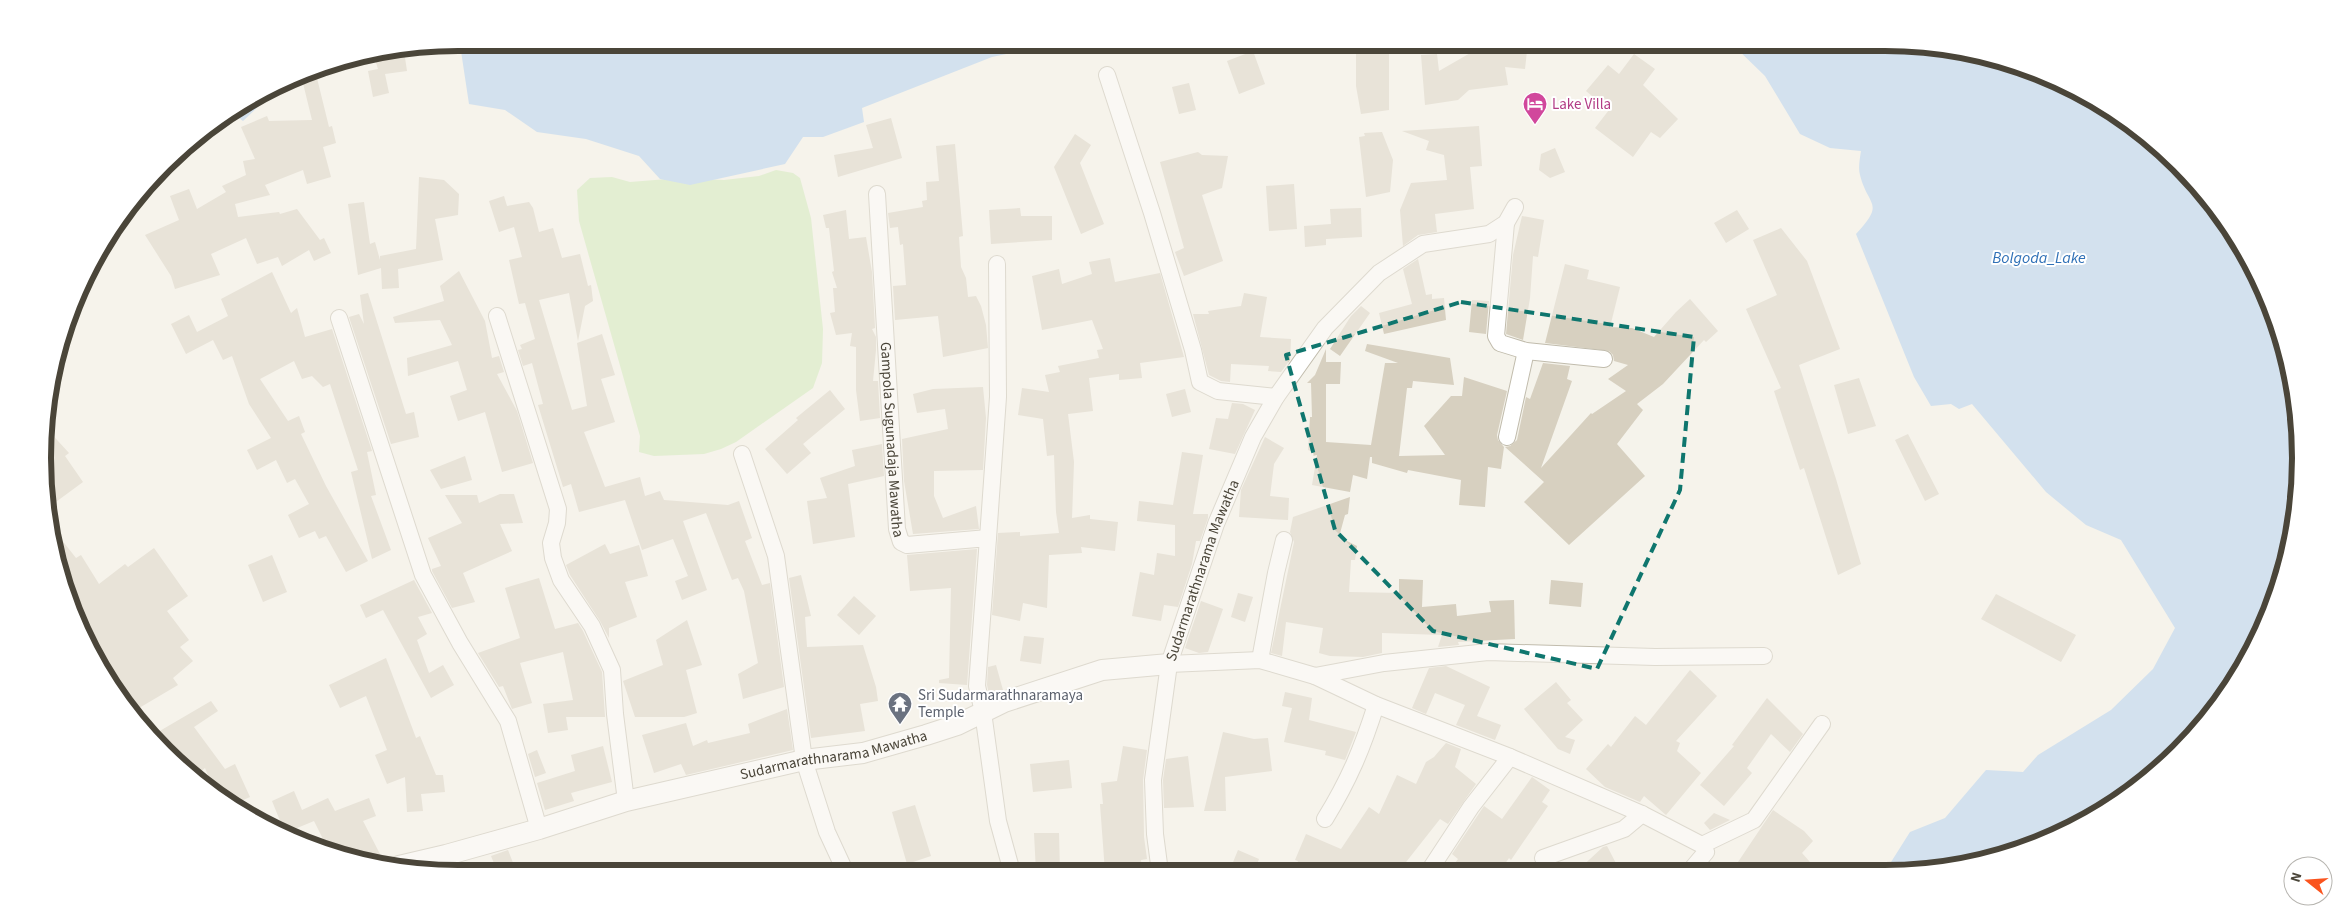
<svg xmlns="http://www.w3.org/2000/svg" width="2343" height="916" viewBox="0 0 2343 916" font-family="'Source Sans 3',sans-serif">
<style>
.green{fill:#cce9b4}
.water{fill:#a8ccf1}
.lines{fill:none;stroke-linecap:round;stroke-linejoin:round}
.stream{stroke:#a8ccf1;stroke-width:5.5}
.building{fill:#d7d0c0}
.minor-casing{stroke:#c1bcad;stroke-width:18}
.tertiary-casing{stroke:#c1bcad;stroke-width:22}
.minor{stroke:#fff;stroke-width:16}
.tertiary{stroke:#fff;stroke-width:20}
.marked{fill:none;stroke:#0f766e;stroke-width:4;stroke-dasharray:10 6;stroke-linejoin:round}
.labels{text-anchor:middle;stroke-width:4;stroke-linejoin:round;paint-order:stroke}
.hotel-label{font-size:15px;fill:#b23c85;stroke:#fff;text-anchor:start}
.street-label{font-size:15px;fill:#4a4539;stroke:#fff}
.worship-label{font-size:15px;fill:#5b616d;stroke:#fff;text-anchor:start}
.water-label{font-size:16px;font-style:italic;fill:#3071b7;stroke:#fff}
.rim{fill:none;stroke:#4a4539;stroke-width:6}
</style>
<rect width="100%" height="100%" fill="#f5f3eb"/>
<path class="green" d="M776,170l17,3 7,5 11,40 12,111 -1,34 -9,25 -77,54 -15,7 -17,5 -50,2 -15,-4 1,-16 -61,-215 -2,-31 13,-12 22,-1 18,5 50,-4 44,2 35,-4z"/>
<path class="water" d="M455,43l3,-1 631,1 -22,6h-37l-38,8 -130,51 2,14 -41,15h-20l-18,27 -95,21 -30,-6 -21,-23 -53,-17 -49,-7 -32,-22 -36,-6 -8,-53z
M1731,43l154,-1 108,15 76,28 69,44 60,55 47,67 34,74 18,79 3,81 -14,81 -55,123 -72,81 -90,61 -129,39h-54l24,-38 35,-14 41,-48 37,2 15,-17 73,-45 42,-41 22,-41 -54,-88 -35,-15 -40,-33 -74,-88 -13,5 -8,-5 -20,2 -17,-29 -58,-143c30,-32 12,-27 4,-59 -2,-7 0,-17 1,-24l-31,-3 -30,-14 -35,-58z
M283,83l-40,38 -13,-9 21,-14z"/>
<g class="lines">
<path class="stream" d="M89,270l11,-21"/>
</g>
<path class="building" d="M1478,42h50l-3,27 -20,-2 3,18 -39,5 -11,10 -33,5 -4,-50 16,-1 2,17 40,-23z
M1389,48v62l-28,4 -5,-28v-37z
M404,51l3,20 -22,3 4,19 -16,4 -5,-26 10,-2 -4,-13z
M1253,51l12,33 -26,10 -12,-33z
M1634,54l21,15 -12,16 35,34 -18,19 -9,-6 -18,25 -38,-29 14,-18 -23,-19 22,-26 11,9z
M315,70l14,57 3,-1 4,17 -13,4 8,30 -24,7 -4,-14 -38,15 5,10 -35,9 3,13 41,-5 1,2 17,-5 23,31 4,-2 7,15 -17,8 -5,-11 -27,16 -4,-9 -21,7 -11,-26 -35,16 9,21 -45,14 -4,-13 -26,-41 34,-15 -9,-24 19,-7 8,20 29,-17 -4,-6 24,-11 -3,-14 12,-2 -14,-32 26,-11 2,5 43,-1 -11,-45z
M1189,83l7,27 -17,4 -7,-27z
M891,118l11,40 -64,19 -4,-22 39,-7 -7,-23z
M1479,126l3,40 -12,1 4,42 -39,5 2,18 -19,3 -15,11 -3,-36 11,-27 36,-3 -3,-25 -18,-5 3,-9 -27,-10z
M1382,132l11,28 -3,32 -24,5 -7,-60 6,-1 -1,-3z
M1075,134l16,11 -11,18 24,61 -23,10 -27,-67z
M955,144l8,92 -4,1 2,30 5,11 2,19 8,-1 5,10 5,19 2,23 -45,9 -5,-41 -43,4 -2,-34 13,-1 -3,-41 -3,1 -2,-18 -8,1 -2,-15 35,-6 -1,-6 5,-1 -1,-18 13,-1 -3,-35z
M1555,148l10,24 -15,6 -11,-8 2,-16z
M1198,152l4,3 26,1 -6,32 -20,7 21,66 -39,15 -9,-24 9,-4 -24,-86z
M419,177l25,3 15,14 -1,21 -23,4 8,41 -45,9 1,19 -17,1 -1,-21 -23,7 -10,-71 16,-2 6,42 5,-2 5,18v-4l36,-7z
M1294,184l3,45 -28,2 -3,-45z
M504,196l3,10 22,-4 4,6 6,24 14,-4 9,30 18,-4 8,32 3,-1 2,16 -8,5 -7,35 -9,-48 -30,7 33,110 15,-4 -10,-63 25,-9 13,41 -14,4 14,43 -31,10 21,55 35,-10 5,19 15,-5 4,9 64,5 11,-4 13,37 -7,3 17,44 8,-2 14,104 -41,12 -5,-25 20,-11 -14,-72 -6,-13 -6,2 -26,-67 -23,8 24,69 -25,10 -7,-19 13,-5 -15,-37 -31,11 -17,-50 -46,12 -8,-28 -8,3 -25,-82 5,-1 -11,-41 -9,3 -5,-16 4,-1 -2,-4 15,-6 -10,-36 -6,1 -10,-44 13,-3 -8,-30 -15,5 -10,-31z
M1020,208l1,8h31v24l-61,4 -2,-34z
M1361,208l1,29 -36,2v6l-21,2 -1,-21 27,-2 -1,-15z
M846,210l3,29 17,-2 6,35 3,56 -3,1 4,8v13l-3,31h5l2,37 -20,3 -4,-31v-43l-6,-1 2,-13 -16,2 -6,-22 5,-1 -2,-24h4l-5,-16 2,-1 -5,-43h-3l-3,-13z
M1737,210l12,19 -23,14 -12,-20z
M1522,216l22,4 -6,37 -5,-1 -3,42 -7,42 -17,-6 7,-79z
M1781,228l26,33 33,88 -41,16 37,114 25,85 -23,11 -34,-107 -4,2 -26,-79 7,-3 -35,-79 31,-14 -24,-55z
M1110,258l5,24 45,-9 24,84 -44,6 2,15 -23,2v-6l-30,4 4,33 -25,3 6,48 -2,56 18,-3v4l28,3 -3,29 -34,-4 1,6 -33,2 -2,53 -24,-5 -3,18 -28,-6 6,-82 22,-1v4l39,-3 -3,-21 -2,-57 -7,1 -4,-37 -25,-4 4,-27 27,4 -4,-17 15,-3 -2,-6 41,-8 -2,-8 6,-1 -11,-29 -50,10 -10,-54 27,-7 3,15 30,-10 -3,-12z
M1418,259l8,36 6,-1v5l12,-1 2,22 -62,14 -5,-21 33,-9 -9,-35z
M1565,264l24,6 -2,9 33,8 -10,40 22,1 22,9 22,-25 14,-13 28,32 -12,11 -2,-2 -41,44 -26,20 6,6 -26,34 28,32 -76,69 -45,-43 20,-20 -39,-35 5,-1 7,-6 9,-43 4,2 13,-36 27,3 -3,13 5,2 -31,87 50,-55 1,1 34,-23 -18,-12 20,-14 -14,-4 -1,-6 -4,-4 -64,-8z
M459,271l26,50 7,37 7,-2 5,16 -7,2 20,37 16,52 -31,9 -17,-60 -27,9 -8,-25 17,-6 -9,-29 -50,15 -1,-18 45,-13 -12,-25 -45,3 -2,-6 51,-16 -4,-15z
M272,272l19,41 6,-5 8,29 27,-8 40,122 -5,1 9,43 -5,1 20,54 -19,9 -21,-87 7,-2 -28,-86 -7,3 -11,-11 -10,3 -8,-18 -34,18 28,42 11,-5 6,16 -4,2 25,52 42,75 -22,11 -20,-36 -7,3 -4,-8 -16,7 -11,-23 21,-11 -14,-25 -8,4 -11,-23 -19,10 -10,-20 24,-12 -22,-34 -17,-48 -9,4 -10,-20 -27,14 -15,-30 18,-9 8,17 31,-16 -7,-17z
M368,293l38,121 8,-2 5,25 -28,7 -42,-127 10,-3 5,10 -4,-29z
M1244,293l23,4 -7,40 31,2 -1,21 -9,12 -13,-1 1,-5 -38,-2 -1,18 -9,-1 -12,-6 -16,-61h16l-1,-3 33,-5z
M1472,300l17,1 -3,33 -17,-2z
M1361,306l9,7 -30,43 -10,-7 21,-33z
M1367,344l83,14 4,27 -41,-4 -1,7h-5l-8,68 46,-1 -21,-29 27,-30h11l2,-19 43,14 -10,44 1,5 6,7 -3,22 -13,-2 -3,40 -26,-2 2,-25 -53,-10 -1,3 -35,-10v-6h-2l-3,22 -14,-4 -3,17 -38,-7 5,-30 -4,1v-4l-5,-2 2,-33h2l-1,-34h-4l8,-8 11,-26v13h15l-1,22h-14v58l45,3 14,-82h13l-33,-12z
M1859,378l17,48 -28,8 -14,-49z
M983,387l3,31 -3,52 -49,1v25l9,22 33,-12 3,23 -66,5 -9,-53 -2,-42 46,-10 -3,-20 -28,4 -4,-19 20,-5z
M1185,389l6,23 -19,5 -6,-23z
M830,390l15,19 -42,35 8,9 -24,21 -22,-25 33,-29 -2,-2z
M1232,403l11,1 12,6 -20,44 -26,-5 7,-31 12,1z
M47,429l22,24 -4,3 18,26 -34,25z
M1908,434l31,60 -14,7 -30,-61z
M1265,437l19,11 -10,16 -4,32 19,2 -1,22 -49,-3 2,-27z
M882,444l2,32 -36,8 7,53 -42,7 -6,-43 20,-3 -7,-20 35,-12 -3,-16z
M1182,452l21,3 -10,59h15v4l-8,23h-4l-4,23 -14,43 -14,-2 -3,16 -29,-5 8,-44 14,3 3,-22 18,3v-31l-38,-4 2,-20 34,4z
M465,456l7,24 -31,9 -11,-19z
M500,494h14l9,29 -23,1 12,27 -49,22 12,29 -23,6 -20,-37v-2l9,-3 -13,-28 34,-15 -17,-28h32l2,8z
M1350,497l-2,17 -3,1 -6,22 18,9 -2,14h-4l-2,32 50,1v-14l24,1 -1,27 34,-3 1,12 34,-4 -2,-11 25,-1 1,39 -57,3 1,3 -21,2 4,-12 -60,-2v20l-19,4 -33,-1 -11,-3 4,-25 -37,-6 -4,34 -11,-3 23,-111 -4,-10 3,-15z
M50,525l26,33 5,-3 18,29 26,-20 3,3 26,-19 34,48 -21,15 22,29 -9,7 13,14 -20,17 5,7 -44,26 -22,-22 -38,-72 -23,-78z
M605,544l5,10 29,-9 9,31 -23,6 12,35 -28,11v10l-9,-17 -30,-46 -4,-10z
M977,549l-10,136 -28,-2v-3l10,-2 2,-90 -41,3 -3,-36z
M272,555l15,37 -24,10 -15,-37z
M801,575l10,41 -6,1 2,30 56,-2 13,42 2,14 -18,3 5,27 -54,7 -22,-160z
M539,578l16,51 23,-6 5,8 19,41 3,45h-39l2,13 -20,3 -5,-29 30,-4 -10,-48 -43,11 12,40 -20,6 -9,-23 -4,1 -21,-34 42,-15 -15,-50z
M414,580l18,33 -14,4 9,17 -10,6 12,33 14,-8 11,20 -23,13 -48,-88 -17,8 -6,-13z
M1551,580l32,3 -2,24 -32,-3z
M1238,593l15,4 -8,25 -14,-5z
M1996,594l80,41 -15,27 -80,-43z
M854,596l22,20 -17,19 -22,-20z
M1201,601l22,8 -15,43 -9,1 -14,-5z
M687,620l15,45 -16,5 11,43 -13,4h-49l-12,-36 40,-16 -7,-25z
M1024,636l20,2 -3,26 -21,-3z
M386,658l30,80 4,-2 16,39h7l2,17 -24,2 2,17 -16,1 -2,-35 -18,7 -12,-29 12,-5 -21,-54 -26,12 -11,-23z
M996,665l7,25 -14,4 -2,-9 1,-18z
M1446,666l44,21 -13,29 24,9 -6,15 -39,-15 9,-20 -30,-12 -9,21 -14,-6 17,-40z
M1690,670l27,26 -41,45 4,2 -3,8 24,22 -35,42 -22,-19 -4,6 -35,-15 -19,-18 22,-25 3,3 24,-31 11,9z
M1556,682l15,18 -4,3 16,17 -18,17 10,3 -5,14 -12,-5 -34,-40z
M1285,692l27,6 -3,22 47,12 -11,28 -20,-5 1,-4 -42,-9 8,-34 -10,-2z
M1767,698l36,36 -13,18 -19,-18 -24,34 5,5 -28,33 -24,-21 34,-39 -2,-1z
M211,701l7,10 -24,16 31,42 10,-5 15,33 -18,8 -16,-10 -11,-27 -10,8 -37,-44z
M787,709l6,41 -107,25 -5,-11 -27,9 -12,-38 44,-12 7,23 14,-6 1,3 42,-10 -2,-9z
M1223,732l31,7 14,-1 4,33 -47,6 1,34h-22z
M1446,743l15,6 -6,18 21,17 -28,40 -8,-5 -41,52h-105l4,-10 -3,-1 11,-26 35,15 28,-42 10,7 18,-39 19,9 10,-22 8,-5z
M603,746l9,36 -41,11 3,8 -29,9 -8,-27 38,-12 -4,-16z
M1123,746l24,4 -4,30 1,57 3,22 -6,1 1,12h-37l-5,-68h3l-2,-21 16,-2z
M537,750l9,23 -11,4 -7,-23z
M1188,756l6,51 -30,1 -1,-28 3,-21z
M1069,760l3,28 -39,4 -3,-28z
M1532,777l18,13 -8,12 6,4 -37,54 -2,-2 -9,13h-51l9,-12 -6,-5 32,-48 18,13z
M294,791l8,19 26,-12 7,13 34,-13 7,18 -13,5 18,35 -11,6 -20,-3 -21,-8 -15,-30 -29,12 -13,-32z
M915,805l16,51 -24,8 -15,-52z
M1773,810l31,21 9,10 -11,12 15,17h-69l-10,-8z
M1714,813l16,7 -20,10 -6,-7z
M1034,833h25l1,39h-24z
M1607,846l13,25h-43l26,-24z
M508,850l9,23h-19l-7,-17z
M1238,850l21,9 -5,13h-25z"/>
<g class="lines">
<defs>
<g id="minor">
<path d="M1107,75l45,138 41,137 7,32 18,9 58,6"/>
<path id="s1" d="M877,194l20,335 4,13 6,3 81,-7 -11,148 6,26 15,109 14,51"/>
<path d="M1506,223l-10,113 4,7 26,8 78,8"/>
<path d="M497,316l61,193 -1,14 -6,20 2,15 8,22 31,46 20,44 3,44 11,87"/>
<path d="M339,318l84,257 37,68 48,78 31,108"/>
<path d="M1507,437l19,-86"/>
<path d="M742,454l34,102 28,204 23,72 19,41"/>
<path d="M988,538l10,-141 -1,-133"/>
<path d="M1260,660l16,-87 8,-33"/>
<path d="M1169,664l91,-4 55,16 69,-13 104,-11 167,5 109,-1"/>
<path d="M1315,676l61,29 134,52 132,57 60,31 4,7 -16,19"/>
<path d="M1325,819c24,-39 37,-70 51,-114"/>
<path d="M1702,845l52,-25 68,-96"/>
<path d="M446,855l8,18"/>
<path d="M1543,858l81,-29 18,-15"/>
<path d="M1429,871l42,-64 39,-50"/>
<path id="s2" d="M1160,872l-5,-38 -2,-54 16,-116 47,-140 37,-87 23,-40 49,-69 54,-55 44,-29 66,-10 17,-11 9,-16"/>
</g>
<g id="tertiary">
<path id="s3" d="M399,866l47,-11 93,-26 87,-28 178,-41 59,-7 63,-18 31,-10 47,-23 98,-32 67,-6"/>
</g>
</defs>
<use href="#minor" class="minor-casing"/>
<use href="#tertiary" class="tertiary-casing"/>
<use href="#minor" class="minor"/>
<use href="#tertiary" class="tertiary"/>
</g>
<path d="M0 0H2343V916H0ZM1461,302l233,35 -14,153 -83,179 -164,-38 -98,-101 -49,-175z" fill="#f5f3eb" fill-opacity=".55" fill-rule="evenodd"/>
<path class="marked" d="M1461,302l233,35 -14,153 -83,179 -164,-38 -98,-101 -49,-175z"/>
<defs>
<symbol id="hotel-pin" viewBox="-11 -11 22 30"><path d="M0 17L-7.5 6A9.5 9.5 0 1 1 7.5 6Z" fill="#d1479c" stroke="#fff"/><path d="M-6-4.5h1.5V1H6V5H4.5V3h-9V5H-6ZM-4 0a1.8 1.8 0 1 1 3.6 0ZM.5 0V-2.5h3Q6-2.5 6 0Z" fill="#fff"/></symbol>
<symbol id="temple-pin" viewBox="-11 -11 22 30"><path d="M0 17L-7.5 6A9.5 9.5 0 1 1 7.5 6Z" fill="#6b7280" stroke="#fff"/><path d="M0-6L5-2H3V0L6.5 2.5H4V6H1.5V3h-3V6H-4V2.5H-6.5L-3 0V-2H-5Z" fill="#fff"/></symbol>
</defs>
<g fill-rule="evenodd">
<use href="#hotel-pin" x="1521" y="90" width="28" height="38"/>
<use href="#temple-pin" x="886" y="690" width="28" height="38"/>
</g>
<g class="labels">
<g class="hotel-label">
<text x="1552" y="109">Lake Villa</text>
</g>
<g class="street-label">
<text dy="5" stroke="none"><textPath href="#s1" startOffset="246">Gampola Sugunadaja Mawatha</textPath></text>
<text dy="5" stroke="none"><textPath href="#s2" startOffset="309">Sudarmarathnarama Mawatha</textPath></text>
<text dy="5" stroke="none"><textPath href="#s3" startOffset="449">Sudarmarathnarama Mawatha</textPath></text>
</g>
<g class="worship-label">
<text x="918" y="700">Sri Sudarmarathnaramaya<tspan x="918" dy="17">Temple</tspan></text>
</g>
<g class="water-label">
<text x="2039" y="263">Bolgoda_Lake</text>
</g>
</g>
<path d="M0 0H2343V916H0ZM458 51H1885A407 407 0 0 1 2292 458V458A407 407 0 0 1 1885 865H458A407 407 0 0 1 51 458V458A407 407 0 0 1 458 51Z" fill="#fff" fill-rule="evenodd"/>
<path class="rim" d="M458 51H1885A407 407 0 0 1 2292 458V458A407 407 0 0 1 1885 865H458A407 407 0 0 1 51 458V458A407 407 0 0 1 458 51Z"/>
<g transform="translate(2308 881) rotate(287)"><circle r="24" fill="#ffffff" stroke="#b7b5b0"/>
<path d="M0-4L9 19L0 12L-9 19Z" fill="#fa541e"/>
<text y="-8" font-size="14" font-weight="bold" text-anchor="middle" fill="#4a4539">N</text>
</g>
</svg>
